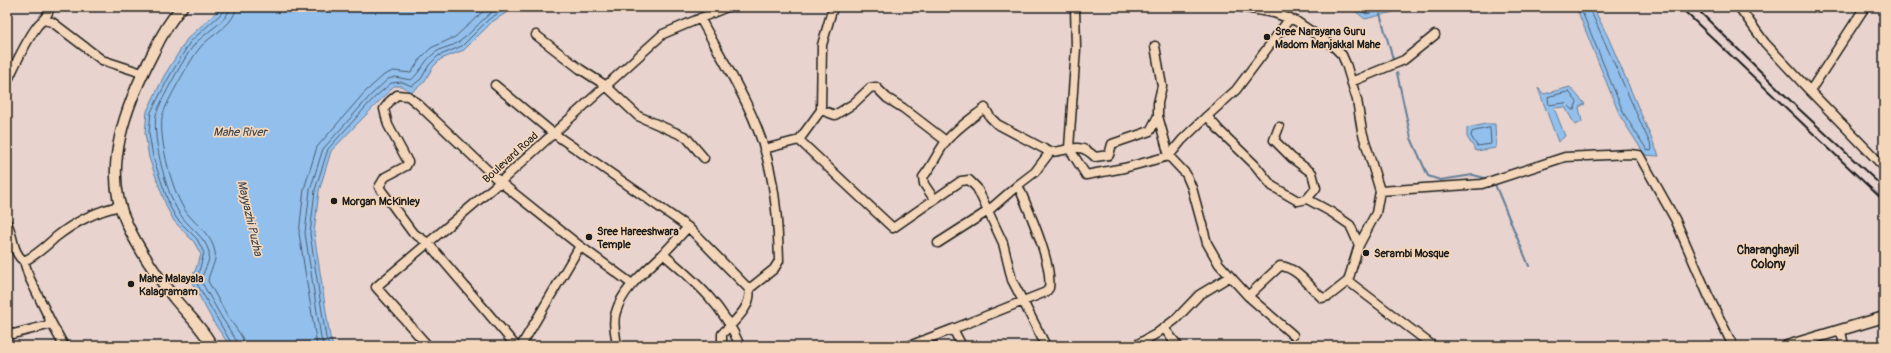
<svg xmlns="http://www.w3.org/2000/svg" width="1891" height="353" viewBox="0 0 1891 353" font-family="Pangolin,sans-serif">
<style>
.water{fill:#92bfec;stroke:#637e99}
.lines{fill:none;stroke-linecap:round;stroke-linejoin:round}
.shore{stroke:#4b5d6f;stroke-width:1}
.stream{stroke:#637e99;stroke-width:2}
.minor-casing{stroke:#1c1c1c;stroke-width:11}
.tertiary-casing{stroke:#1c1c1c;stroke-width:13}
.minor{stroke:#f4d7ba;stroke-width:8}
.tertiary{stroke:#f4d7ba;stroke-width:10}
.rail{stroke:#1c1c1c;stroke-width:2}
.poi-dot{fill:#1c1c1c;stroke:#f4d7ba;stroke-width:1.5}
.labels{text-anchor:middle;stroke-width:3.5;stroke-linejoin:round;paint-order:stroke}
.poi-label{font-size:11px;font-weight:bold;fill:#1c1c1c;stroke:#f4d7ba;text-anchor:start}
.street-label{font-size:11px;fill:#1c1c1c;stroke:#f4d7ba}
.water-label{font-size:12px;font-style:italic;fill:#3a4550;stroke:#f4d7ba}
.neighbourhood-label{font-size:12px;font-weight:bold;fill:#1c1c1c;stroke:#f4d7ba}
</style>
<rect width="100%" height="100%" fill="#e8d3ce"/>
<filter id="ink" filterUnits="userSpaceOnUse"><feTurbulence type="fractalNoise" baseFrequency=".025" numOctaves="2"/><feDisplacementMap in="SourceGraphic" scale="8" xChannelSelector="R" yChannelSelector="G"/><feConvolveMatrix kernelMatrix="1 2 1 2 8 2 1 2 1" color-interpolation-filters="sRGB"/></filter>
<g filter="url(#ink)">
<path class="water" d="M222,7h293l-23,15 -28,28 -23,9 -8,8 -9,15 -12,10 -11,-6h-7l-63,65 -12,40 -5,42 16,104 3,9h-103l-16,-23 -23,-42 10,-26 -7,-13 -20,-21 -7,-13 -18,-50 -4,-25 2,-22 17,-35 23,-37z
M1350,7h64l-49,12z
M1576,7h17l15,30 51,119 -14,-1 -25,-39z
M1570,87l15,17 -6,3 3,15 -7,3 -10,-18 -11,1 11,28 -7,6 -20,-54 6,6z
M1486,124h9l1,24 -20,3 -9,-14v-9z"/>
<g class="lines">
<path class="shore" d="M225,7l-2,5 -33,30 -22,37 -17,33 -2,21 4,24 17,50 7,12 20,20 7,14 -8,29 37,64
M230,7c-1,11 -16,20 -24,27 -3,3 -8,6 -11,10 -8,8 -37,61 -39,71 -4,24 11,83 26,102 9,12 23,20 27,35 2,9 -7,21 -8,29l21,37 14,22 2,6
M236,7c-1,19 -27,28 -37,42 -8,10 -36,58 -37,69 -3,23 11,78 25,95 10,13 25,22 28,39 2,10 -6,19 -7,29l19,34 15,22 2,9
M1357,7l9,7 30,-7
M1580,7l44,107 23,36 4,1 1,-3 -63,-141
M1569,92l8,10 -3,8h-2l-7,-7 -16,2 -1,-8z
M1490,128l1,16 -14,2 -6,-10 1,-4z
M317,346l-18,-113 5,-44 13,-42 48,-55 19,-17 9,-4 18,2 10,-15 10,-10 24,-11 33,-30
M324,346l-3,-8 -16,-105 5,-43 13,-41 47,-53 18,-17 7,-2 16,3c10,-8 14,-21 25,-28 6,-5 16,-5 23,-10 14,-10 24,-25 40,-35
M329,346l-3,-8 -16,-104 5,-44 13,-41 45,-50 18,-16 11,-1 10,4 9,-7 8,-14 9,-9 24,-10 27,-27 19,-12"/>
<path class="stream" d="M1380,14l13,45
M1397,73l14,65 17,38 12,4 33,-5 16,4
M1494,182l35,84"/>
<defs>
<path id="minor" d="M1075,7l1,41 -7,100 17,27 38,-7 45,-12 13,-16 25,-24
M1241,7l33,6 22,8 37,25 9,9 4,9 11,36 5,31 18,60 -4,22 -17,32 -11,36 85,65
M1739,7l26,36 45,48
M1865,7l-55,84 74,76
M1290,18l-54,72 -29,26 13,15 35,34 17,21 26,15 9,-2
M43,20l9,2 50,38 40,13
M536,35l44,34 25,16 33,31 48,21 18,21
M7,82c9,-19 18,-40 31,-57 6,-6 11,-10 11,-18
M1351,82l53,-22 31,-25
M495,85l58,48 135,94 61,62 25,-20 5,-8c-1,-35 -3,-69 -12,-103 -13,-50 -43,-95 -67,-140
M821,110l14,5 18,-11 17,-16 6,-1 11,11 16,10 43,33
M1158,116l11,40 17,18 6,14 15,55 12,21 29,32 45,39
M1279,127l-5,13 18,18 20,15 4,15 -9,11 24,13 19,13 9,20
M799,140l94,88 68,-47 8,-1 8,8 11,23 30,-26
M764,149l35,-9 22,-30 1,-65 11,-38
M1380,191l102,-7 83,-27 64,-3 10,1 36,64 33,76 25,51
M934,199l-10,-15 -1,-7c10,-12 15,-26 24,-37 11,-13 25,-22 38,-32l5,9 7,7 53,28c19,0 28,-12 45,5l14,-2 3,-11 38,-13 8,-15v-13l4,-17 -7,-40
M7,223c7,13 5,30 17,38 13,-6 22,-15 32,-24 19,-15 40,-26 64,-31
M938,243l50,-32 15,32 9,37 34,66
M663,254c32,27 61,52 77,92
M24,261l5,16 23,47
M1248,296l32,-30c17,1 30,21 42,32l7,-2 19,-15
M1164,328l14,18
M1841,331l3,15
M7,332l6,2 39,-10 12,22
M428,346l-52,-59 124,-105 163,-148 64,-27
M516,346l-88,-103 -16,-11 -33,-45 6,-10 21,-11 2,-4 -20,-37 -4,-16 6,-8 7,-6 11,1 10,8 82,78 80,64 52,38
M521,346l59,-100
M617,346c-1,-10 -5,-24 -1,-34 7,-24 29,-40 46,-57 9,-9 17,-18 26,-28
M722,346v-12c11,-12 31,-27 27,-45
M909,346l44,-17
M962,346l-9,-17 93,-37 3,-4c4,-25 -21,-79 -31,-103l17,-13 15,-20
M1134,346l22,-12 20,-15 23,-24 30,-18"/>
<path id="tertiary" d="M182,7c-13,14 -21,29 -29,46 -26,50 -53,116 -26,171 12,26 30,52 47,74 13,16 29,30 38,48
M1787,346l97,-29"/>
</defs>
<use href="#minor" class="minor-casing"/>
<use href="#tertiary" class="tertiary-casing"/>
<use href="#minor" class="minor"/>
<use href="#tertiary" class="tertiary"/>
<path class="rail" d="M1680,7l204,194
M1695,7l103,101 86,80"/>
</g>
</g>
<g class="poi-dot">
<circle cx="1267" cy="37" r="4"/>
<circle cx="334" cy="201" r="4"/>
<circle cx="589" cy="237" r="4"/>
<circle cx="1366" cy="253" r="4"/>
<circle cx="131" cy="284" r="4"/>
</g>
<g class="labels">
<g class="poi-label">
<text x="1275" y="35">Sree Narayana Guru<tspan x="1275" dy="13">Madom Manjakkal Mahe</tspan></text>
<text x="342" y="205">Morgan McKinley</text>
<text x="597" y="235">Sree Hareeshwara<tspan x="597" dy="13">Temple</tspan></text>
<text x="1374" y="257">Serambi Mosque</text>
<text x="139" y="282">Mahe Malayala<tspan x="139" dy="13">Kalagramam</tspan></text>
</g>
<g class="street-label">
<text transform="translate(510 157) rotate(-42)" y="4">Boulevard Road</text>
</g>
<g class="water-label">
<text x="240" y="136">Mahe River</text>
<text transform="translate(250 218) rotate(77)" y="4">Mayyazhi Puzha</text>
</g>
<g class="neighbourhood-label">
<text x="1768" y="254">Charanghayil<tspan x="1768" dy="14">Colony</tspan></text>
</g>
</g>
<rect width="1891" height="353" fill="none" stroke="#f4d7ba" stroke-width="24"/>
<rect x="12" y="12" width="1867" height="329" fill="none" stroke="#1c1c1c" stroke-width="1.5" filter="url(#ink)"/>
</svg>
